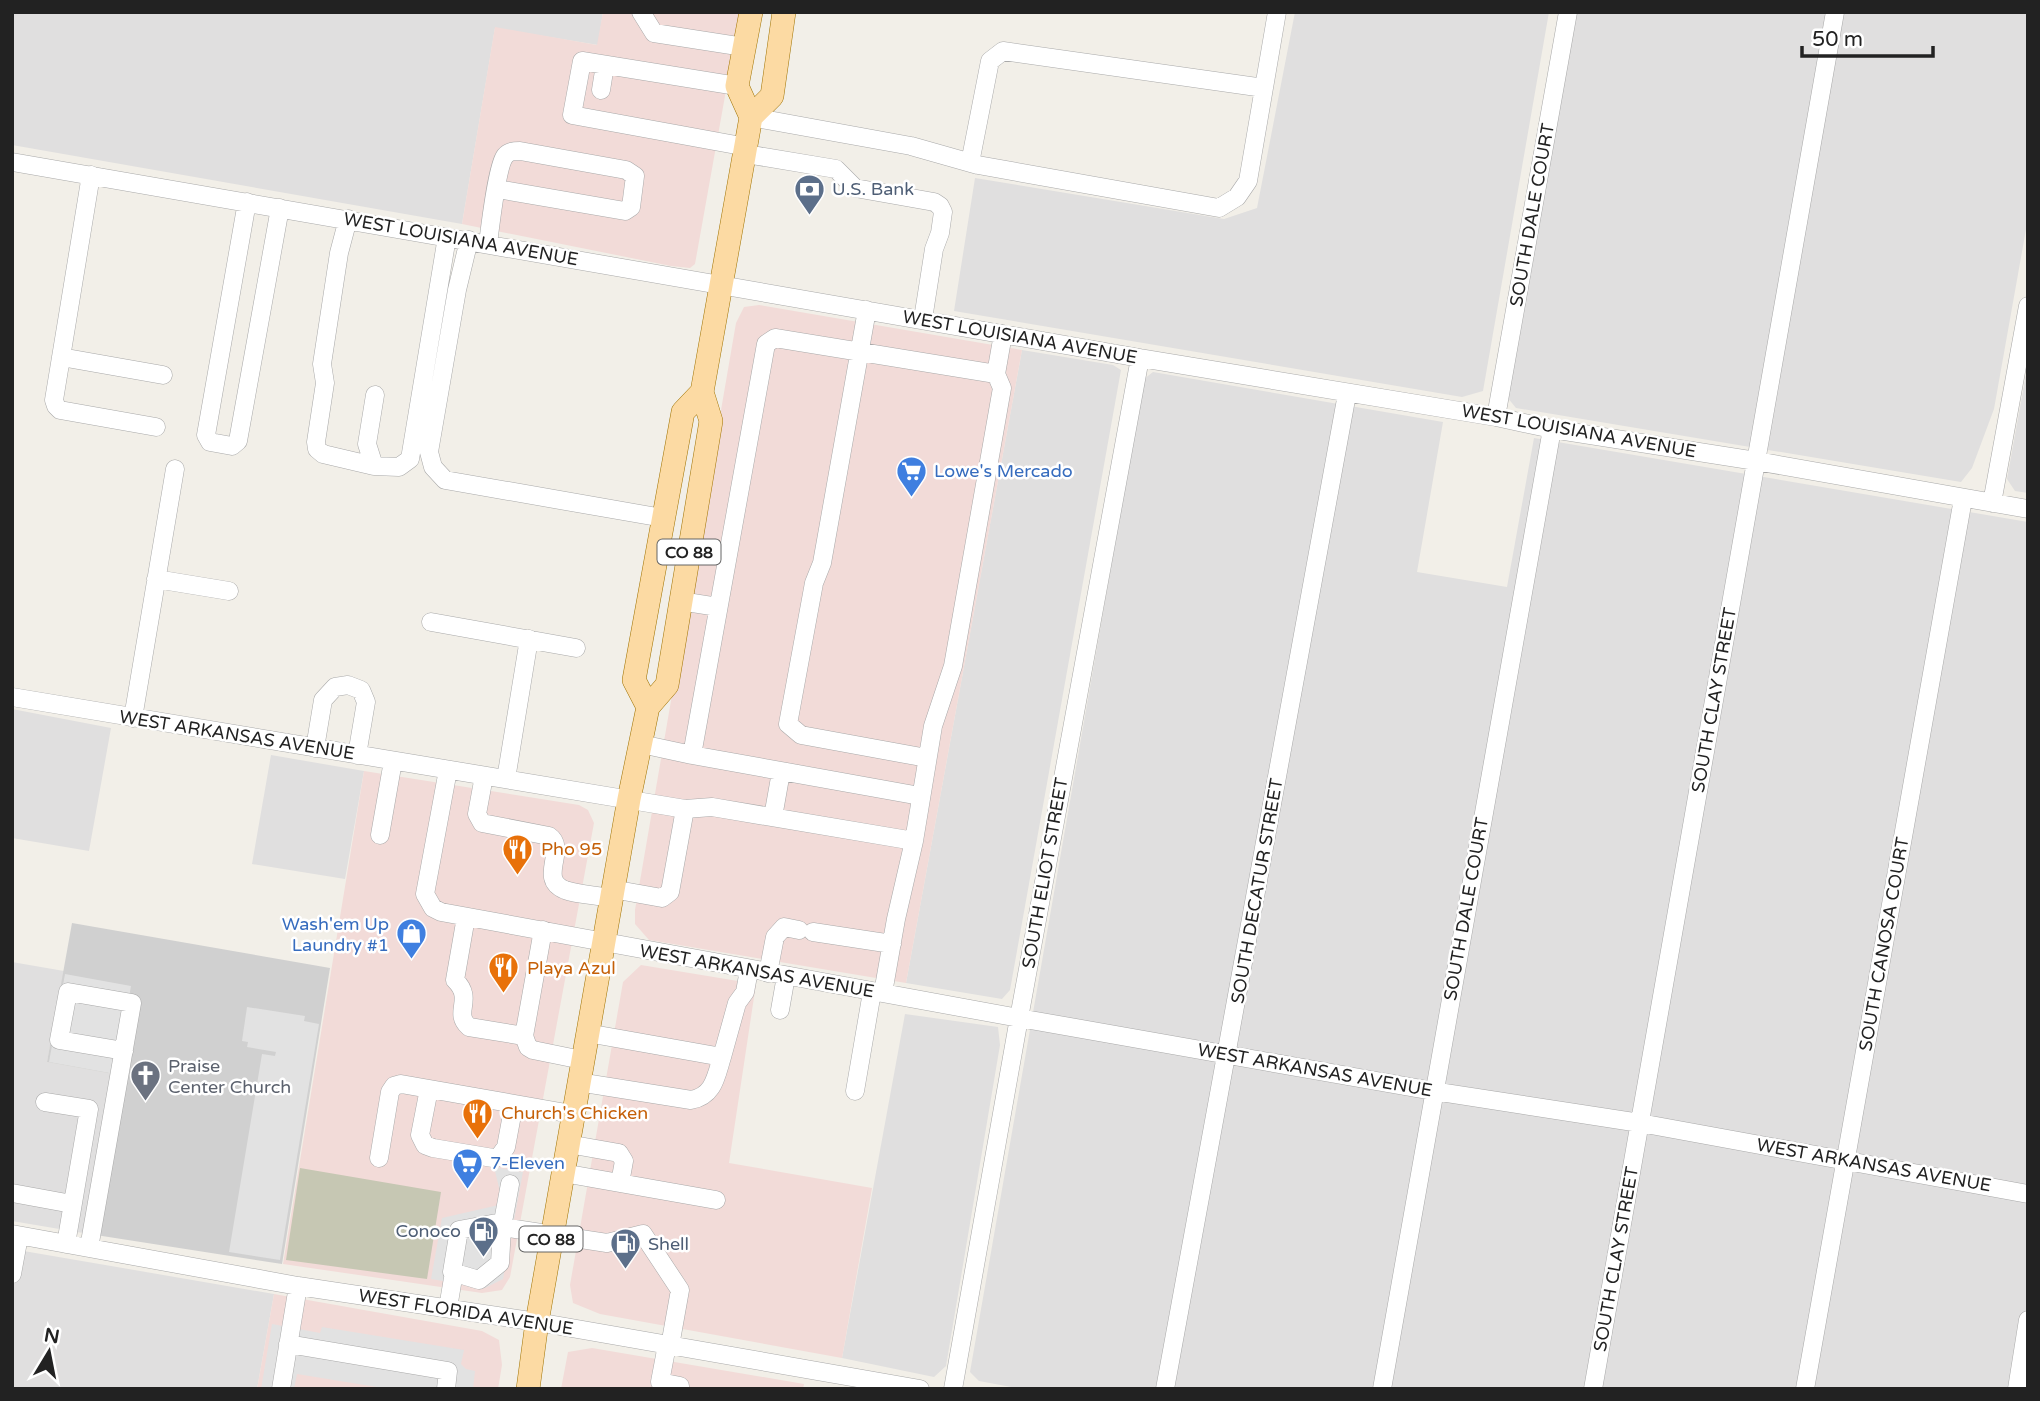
<svg xmlns="http://www.w3.org/2000/svg" width="2040" height="1401" viewBox="0 0 2040 1401" font-family="'Varela Round',sans-serif">
<style>
.residential{fill:#e0dfdf}
.commercial{fill:#f2dbd8}
.religious{fill:#d0d0d0}
.construction{fill:#c6c7b3}
.parking{fill:#e2e2e2}
.lines{fill:none;stroke-linecap:round;stroke-linejoin:round}
.minor-casing{stroke:#a9a9a9;stroke-width:19}
.major-casing{stroke:#9f7200;stroke-width:24}
.minor{stroke:#fff;stroke-width:18}
.major{stroke:#fcdaa3;stroke-width:23}
.labels{text-anchor:middle;stroke-width:5;stroke-linejoin:round;paint-order:stroke}
.shield{fill:#fff;stroke:#646464;stroke-width:2}
.shield-label{font-size:16px;font-weight:bold;fill:#222}
.service-label{font-size:18px;fill:#4e5e75;stroke:#fff;text-anchor:start}
.street-label{font-size:18px;fill:#222;stroke:#fff}
.shop-label{font-size:18px;fill:#366cbe;stroke:#fff;text-anchor:start}
.food-label{font-size:18px;fill:#c56008;stroke:#fff;text-anchor:start}
.worship-label{font-size:18px;fill:#5b616d;stroke:#fff;text-anchor:start}
</style>
<rect width="100%" height="100%" fill="#f2efe8"/>
<path class="residential" d="M12,12h591l-5,33 -103,-17 -33,196 -450,-79z
M1295,12h254l-66,379 -21,6 -508,-86 21,-133 249,41 33,-11z
M1575,12h453v206l-34,191 -22,59 -11,14 -445,-74 -9,-11z
M1022,350l91,15 8,5 -111,620 -8,9 -96,-16z
M2028,363v130l-13,-2 -8,-12z
M1153,372l290,50 -26,150 90,15 27,-149 494,84v867h-1006l-43,-8 -9,-9 174,-993z
M12,709l99,19 -22,123 -77,-13z
M271,755l93,16 -19,108 -93,-15z
M12,962l52,9 -17,91 66,12 -30,159 -71,-12z
M905,1014l93,13 2,18 -54,321 -12,11 -92,-19z
M12,1249l262,45 -17,95h-245z"/>
<path class="commercial" d="M603,12h137l-45,252 -5,4 -19,-2 -209,-42 33,-197 102,18z
M759,305l263,45 -116,633 -257,-43 -14,-16v-14l101,-587 8,-16z
M364,771l215,34 9,5 6,13 -84,454 -8,13 -20,3 -199,-29z
M641,965l115,19 -27,179 143,25 -30,170 -242,-44 -27,-11 -3,-18 53,-303z
M274,1294l208,37 17,9 3,25 -4,24h-241z
M592,1348l212,36 -1,5h-242l7,-37z"/>
<path class="religious" d="M72,923l258,45 -48,296 -199,-31 30,-159 -66,-12z"/>
<path class="construction" d="M300,1168l141,24 -14,87 -141,-19z"/>
<path class="parking" d="M65,974l66,12 -16,88 -66,-12z
M247,1007l58,9 -1,5 15,3 -39,236 -51,-8 33,-198 13,2 1,-4 -29,-5 1,-5 -6,-1z
M494,1167l29,5 -20,107 -18,9 -54,-9 11,-61 61,-14z
M272,1324l48,9 2,-6 142,23 -3,14 5,5 9,2 -2,18h-84l-92,-15 -3,15h-33z"/>
<g class="lines">
<defs>
<path id="minor" d="M641,12l13,21 90,14
M737,86l-155,-25 -10,54 175,32
M601,90l4,-25
M751,117l160,29 67,19 241,43 18,-11 11,-16 29,-169
M746,154l90,15 19,19 79,14 6,4 3,6 -3,21 -6,16 -11,70
M12,162l1128,196 356,59 56,12 204,32 272,48
M970,163l20,-102 13,-10 261,37
M91,175l-37,225 2,6 4,4 96,17
M247,202l-41,233 4,7 22,4 6,-5 42,-233
M348,219l-9,34 -17,111 3,19 -9,59 1,7 6,5 51,12 25,1 11,-8 37,-222
M469,240l-12,50 -28,162 4,15 12,13 218,38
M488,244c2,-16 9,-78 17,-88 4,-5 9,-5 15,-5l106,19 9,6 -4,31 -6,4 -128,-22
M867,310l-45,253 -8,20 -26,141 13,11 126,23
M61,357l102,18
M1496,417l72,-405
M374,466l-7,-22 8,-49
M1992,503l36,-197
M156,579l73,12
M680,601l38,6
M431,622l145,26
M12,697l673,112 27,-2 202,34
M133,718l42,-249
M641,744l51,11 228,41
M315,748l8,-48 12,-13 13,-2 13,5 5,12 -9,53
M692,755l74,-411 9,-6 221,36
M448,770l-23,124 8,14 8,4 578,106 414,73 207,32 388,71
M484,776l-7,38 5,9 67,13c19,13 -12,43 16,54 14,5 31,5 45,8
M506,779l23,-140
M773,817l8,-45
M380,835l13,-74
M612,889l50,9 8,-6 15,-83
M466,917l-11,63c20,20 -3,32 14,47l55,9
M543,930l-19,106 4,11 5,3 49,10
M813,932l79,12
M768,973l7,-36 9,-10 15,3
M883,993l13,-74 18,-78 19,-115 20,-60 49,-278 -6,-14 7,-40
M780,1010l6,-34
M587,1033l135,24 15,-54 8,-11 4,-22
M578,1082l113,18c23,-4 25,-24 31,-43
M429,1089l-9,46 5,10 8,3 60,10 6,-1 7,-10 8,-43
M855,1091l17,-99
M45,1102l44,7 -23,135
M568,1144l51,9 5,8 -4,22
M379,1158l11,-66 4,-6 7,-2 171,30
M563,1173l153,27
M12,1193l60,11
M502,1222l-43,8 -7,42 27,8 21,-17 2,-36 8,-43
M502,1227l105,16 36,-9 37,56 -10,56
M12,1234l286,52 239,36 383,67
M89,1248l43,-245 -64,-11 -9,48 65,11
M12,1274l7,-38
M448,1308l6,-36
M288,1344l160,27 -2,18
M667,1345l-7,37 20,4 -1,3
M281,1389l17,-103
M953,1389l66,-371 121,-660
M1165,1389l182,-995
M1382,1389l170,-960
M1593,1389l242,-1377
M1805,1389l158,-890
M2017,1389l11,-69"/>
<path id="major" d="M751,117l21,-21 12,-84
M648,707l-14,-27 49,-268 19,-20
M528,1389l9,-67 92,-523 19,-92 19,-22 44,-264 -9,-29 49,-275 -14,-31 14,-74"/>
</defs>
<use href="#minor" class="minor-casing"/>
<use href="#major" class="major-casing"/>
<use href="#minor" class="minor"/>
<use href="#major" class="major"/>
</g>
<defs>
<symbol id="bank-pin" viewBox="-11 -11 22 30"><path d="M0 17L-7.5 6A9.5 9.5 0 1 1 7.5 6Z" fill="#5c6f8a" stroke="#fff"/><path d="M-6-4H6V4H-6ZM0-2.3a2.3 2.3 0 1 0 0 4.6a2.3 2.3 0 1 0 0-4.6Z" fill="#fff"/></symbol>
<symbol id="supermarket-pin" viewBox="-11 -11 22 30"><path d="M0 17L-7.5 6A9.5 9.5 0 1 1 7.5 6Z" fill="#3f7fe0" stroke="#fff"/><path d="M-6-5.5h2.5l.6 2H6L4.5 2H-2.5L-4.4-4H-6ZM-1.5 3.2a1.3 1.3 0 1 0 .1 0ZM3 3.2a1.3 1.3 0 1 0 .1 0Z" fill="#fff"/></symbol>
<symbol id="restaurant-pin" viewBox="-11 -11 22 30"><path d="M0 17L-7.5 6A9.5 9.5 0 1 1 7.5 6Z" fill="#e8710a" stroke="#fff"/><path d="M-5-6h1v4h1v-4h1v4h1v-4h1v5L-1.5 .5V6h-2V.5L-5-1ZM5-6V6H3V1.5H1.5Q1.5-4 5-6Z" fill="#fff"/></symbol>
<symbol id="shop-pin" viewBox="-11 -11 22 30"><path d="M0 17L-7.5 6A9.5 9.5 0 1 1 7.5 6Z" fill="#3f7fe0" stroke="#fff"/><path d="M-5-2.5h2.3a2.7 3.5 0 0 1 5.4 0H5L5.5 6h-11ZM-1.5-2.5h3a1.5 2.3 0 0 0-3 0Z" fill="#fff"/></symbol>
<symbol id="church-pin" viewBox="-11 -11 22 30"><path d="M0 17L-7.5 6A9.5 9.5 0 1 1 7.5 6Z" fill="#6b7280" stroke="#fff"/><path d="M-1.2-6h2.4v3.5h3.3v2.4h-3.3V6h-2.4V-.1h-3.3v-2.4h3.3Z" fill="#fff"/></symbol>
<symbol id="fuel-pin" viewBox="-11 -11 22 30"><path d="M0 17L-7.5 6A9.5 9.5 0 1 1 7.5 6Z" fill="#5c6f8a" stroke="#fff"/><path d="M-5.5-6h7V0h2V4h1.3V-2.5L3-4.5l.8-.8L6-3V5H2.5V1h-1V6h-7ZM-4.2-4.7v3.2H.2V-4.7Z" fill="#fff"/></symbol>
</defs>
<g fill-rule="evenodd">
<use href="#bank-pin" x="792" y="172" width="35" height="47"/>
<use href="#supermarket-pin" x="894" y="454" width="35" height="47"/>
<use href="#restaurant-pin" x="500" y="832" width="35" height="47"/>
<use href="#shop-pin" x="394" y="916" width="35" height="47"/>
<use href="#restaurant-pin" x="486" y="950" width="35" height="47"/>
<use href="#church-pin" x="128" y="1058" width="35" height="47"/>
<use href="#restaurant-pin" x="460" y="1096" width="35" height="47"/>
<use href="#supermarket-pin" x="450" y="1146" width="35" height="47"/>
<use href="#fuel-pin" x="466" y="1214" width="35" height="47"/>
<use href="#fuel-pin" x="608" y="1226" width="35" height="47"/>
</g>
<g class="labels">
<g class="shield">
<rect x="657.5" y="539.5" width="63" height="25" rx="5"/>
<rect x="519.5" y="1226.5" width="63" height="25" rx="5"/>
</g>
<g class="shield-label">
<text x="689" y="558">CO 88</text>
<text x="551" y="1245">CO 88</text>
</g>
<g class="service-label">
<text x="832" y="195">U.S. Bank</text>
<text x="461" y="1237" text-anchor="end">Conoco</text>
<text x="648" y="1250">Shell</text>
</g>
<g class="street-label">
<text transform="translate(1532 215) rotate(-80)" y="6">SOUTH DALE COURT</text>
<text transform="translate(461 239) rotate(10)" y="6">WEST LOUISIANA AVENUE</text>
<text transform="translate(1020 337) rotate(10)" y="6">WEST LOUISIANA AVENUE</text>
<text transform="translate(1579 431) rotate(10)" y="6">WEST LOUISIANA AVENUE</text>
<text transform="translate(1714 700) rotate(-80)" y="6">SOUTH CLAY STREET</text>
<text transform="translate(237 735) rotate(9)" y="6">WEST ARKANSAS AVENUE</text>
<text transform="translate(1045 873) rotate(-80)" y="6">SOUTH ELIOT STREET</text>
<text transform="translate(1257 891) rotate(-80)" y="6">SOUTH DECATUR STREET</text>
<text transform="translate(1466 909) rotate(-80)" y="6">SOUTH DALE COURT</text>
<text transform="translate(1884 944) rotate(-80)" y="6">SOUTH CANOSA COURT</text>
<text transform="translate(757 971) rotate(10)" y="6">WEST ARKANSAS AVENUE</text>
<text transform="translate(1315 1070) rotate(10)" y="6">WEST ARKANSAS AVENUE</text>
<text transform="translate(1874 1165) rotate(10)" y="6">WEST ARKANSAS AVENUE</text>
<text transform="translate(1616 1259) rotate(-80)" y="6">SOUTH CLAY STREET</text>
<text transform="translate(466 1312) rotate(9)" y="6">WEST FLORIDA AVENUE</text>
</g>
<g class="shop-label">
<text x="934" y="477">Lowe's Mercado</text>
<text x="389" y="930" text-anchor="end">Wash'em Up<tspan x="389" dy="21">Laundry #1</tspan></text>
<text x="490" y="1169">7-Eleven</text>
</g>
<g class="food-label">
<text x="541" y="855">Pho 95</text>
<text x="527" y="974">Playa Azul</text>
<text x="501" y="1119">Church's Chicken</text>
</g>
<g class="worship-label">
<text x="168" y="1072">Praise<tspan x="168" dy="21">Center Church</tspan></text>
</g>
</g>
<rect width="2040" height="1401" fill="none" stroke="#222222" stroke-width="28"/>
<g transform="translate(49 1352) rotate(10)" stroke="#ffffff" stroke-width="5" paint-order="stroke">
<path d="M0-5L12 26L0 18L-12 26Z" fill="#222222"/>
<text y="-10" font-size="19" font-weight="bold" text-anchor="middle" fill="#222222">N</text>
</g>
<path d="M1802 46v10h131v-10" fill="none" stroke="#222222" stroke-width="3.5"/>
<text x="1812" y="46" font-size="21" fill="#222222" stroke="#ffffff" stroke-width="5" paint-order="stroke">50 m</text>
</svg>
